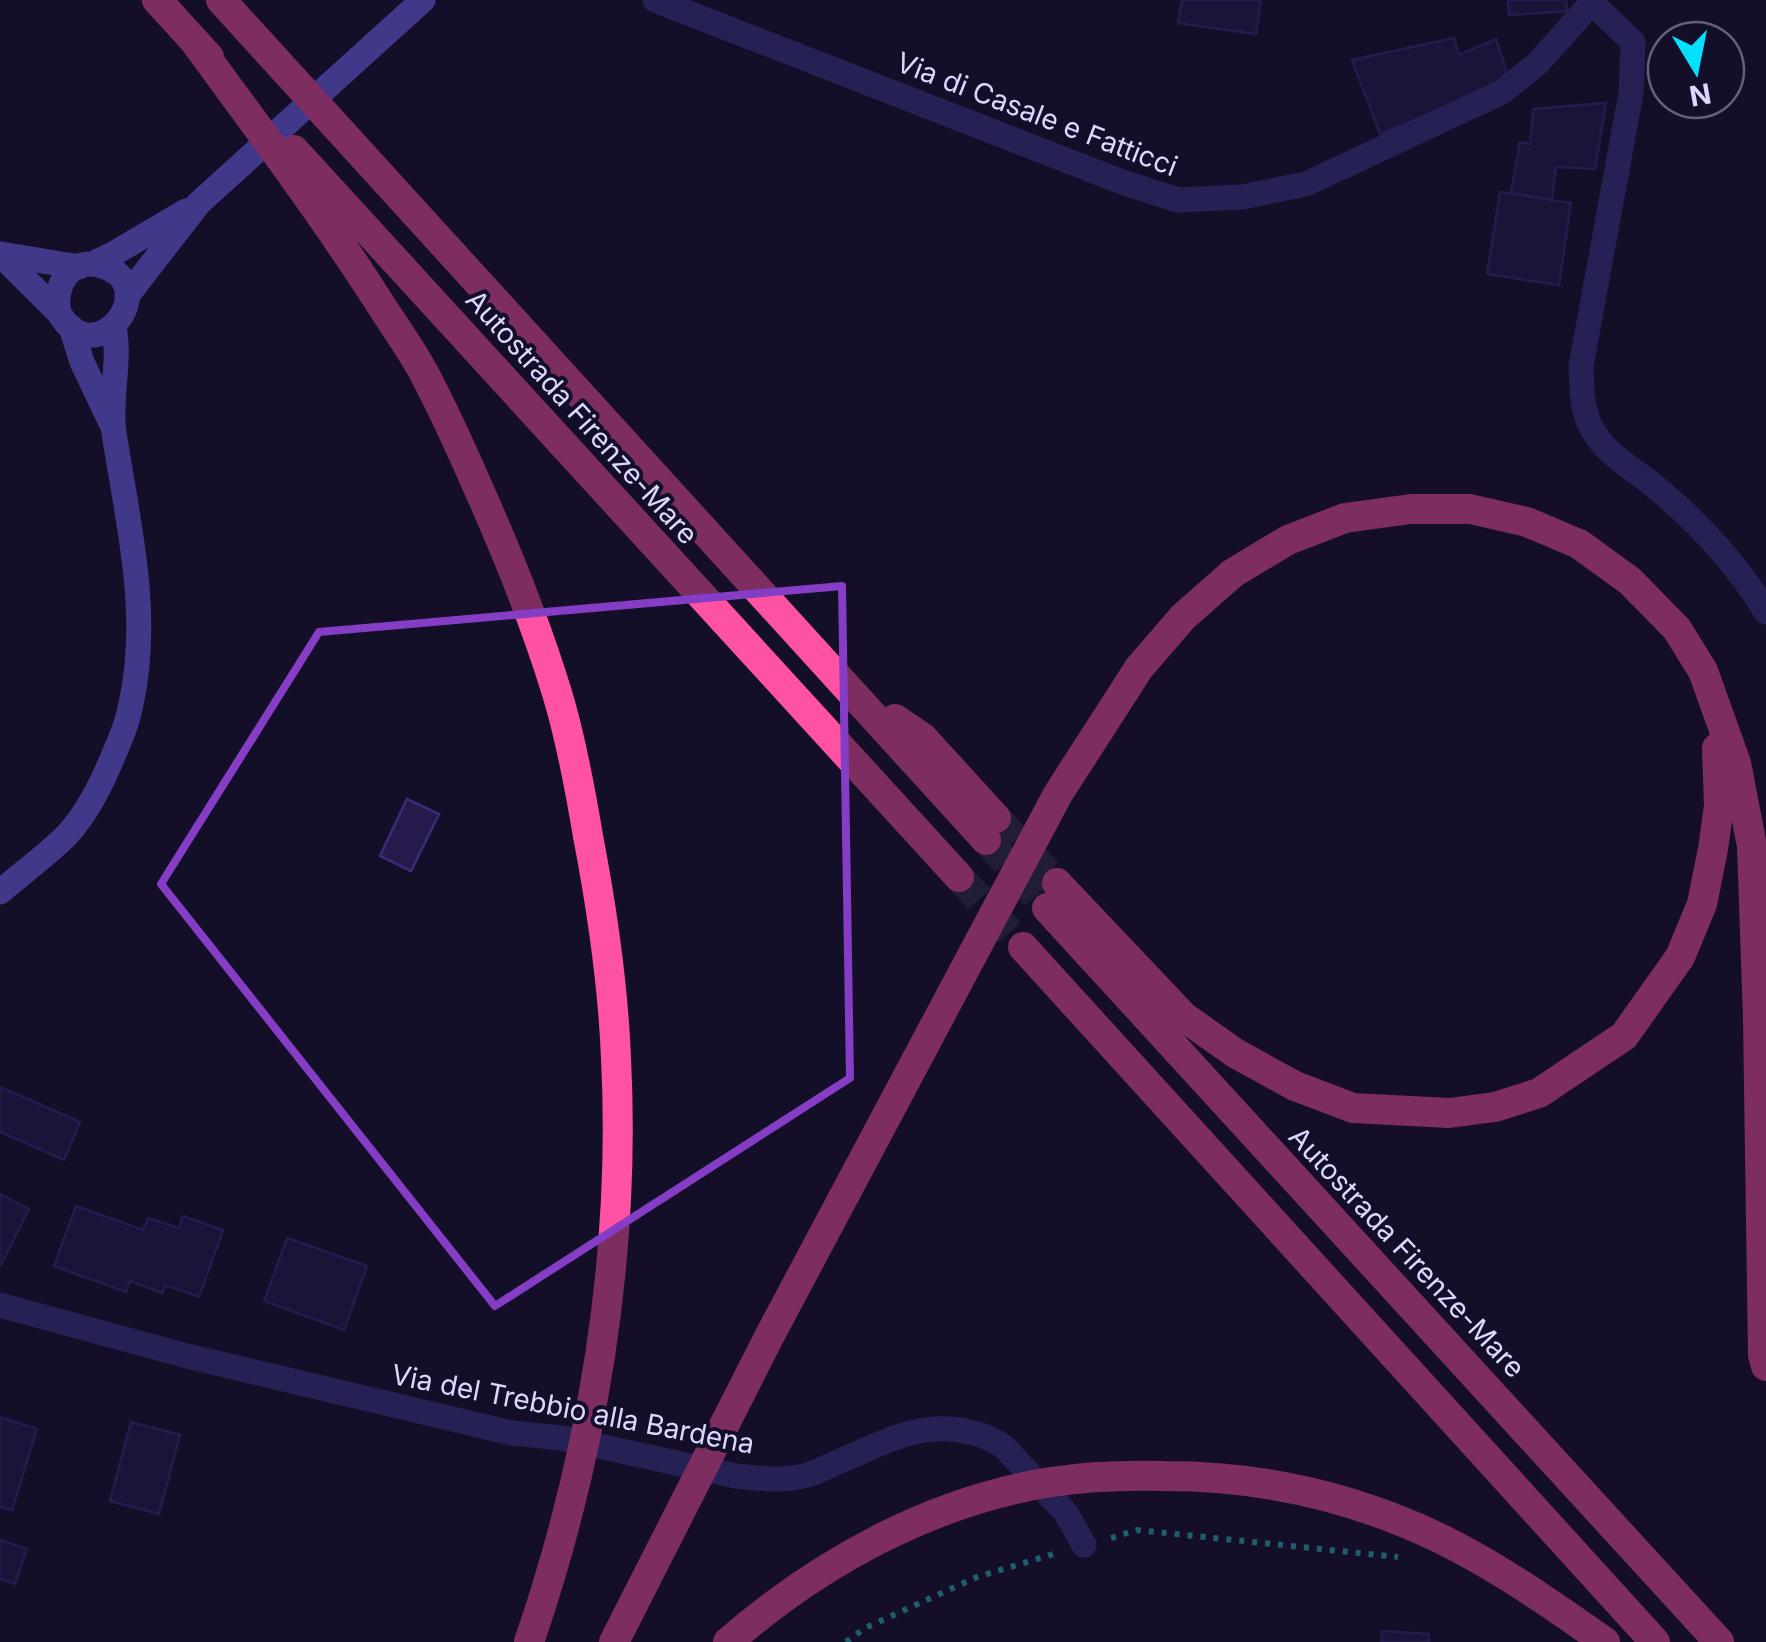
<svg xmlns="http://www.w3.org/2000/svg" width="1766" height="1642" viewBox="0 0 1766 1642" font-family="Inter,sans-serif">
<style>
.building{fill:#251a4b;stroke:#3c2b78;stroke-width:2.5}
.lines{fill:none;stroke-linecap:round;stroke-linejoin:round}
.highway-tunnel{stroke:#322d49;stroke-width:30;stroke-dasharray:30 15;stroke-linecap:butt}
.path{stroke:#2ac0ba;stroke-width:6;stroke-dasharray:5 8;stroke-linecap:butt}
.street{stroke:#3d388a;stroke-width:25}
.secondary{stroke:#756eff;stroke-width:25}
.highway{stroke:#ff52a2;stroke-width:30}
.marked{fill:none;stroke:#853dc5;stroke-width:8;stroke-linejoin:round}
.labels{text-anchor:middle;stroke-width:8;stroke-linejoin:round;paint-order:stroke}
.street-label{font-size:28px;fill:#ddd7ff;stroke:#140f29}
</style>
<rect width="100%" height="100%" fill="#140f29"/>
<path class="building" d="M1182,0h79l-5,34 -78,-11z
M1508,0h58l1,11 -58,4z
M1454,38l5,17 37,-16 12,37 -38,21 -90,37 -28,-74z
M1606,103l-11,66 -39,-2 -4,32 -41,-6 9,-51 10,2 3,-35z
M1500,192l71,11 -12,82 -72,-11z
M407,799l32,15 -28,57 -31,-15z
M0,1087l80,35 -16,38 -64,-28z
M0,1194l29,15 -28,56h-1z
M76,1206l67,24 5,-12 31,10 4,-12 40,14 -24,67 -34,-12 -3,8 -32,-12 -4,11 -72,-26z
M287,1238l80,28 -23,64 -80,-29z
M0,1417l37,12 -25,81 -12,-3z
M131,1422l49,13 -21,79 -49,-13z
M0,1540l27,9 -12,35 -15,-5z
M1382,1631l47,3v8h-48z"/>
<g class="lines">
<path class="highway-tunnel" d="M996,818l61,65
M986,840l61,68
M959,877l64,70"/>
<path class="path" d="M1111,1538l26,-8 261,27
M846,1642l19,-14 112,-51 83,-25"/>
<path class="street" d="M655,0l467,182 56,18 64,-3 64,-13 196,-92 36,-29 56,-63
M1592,3l41,39 -2,51 -50,273c1,21 0,42 10,61 14,28 45,43 68,63 43,36 78,74 107,122
M0,1305l187,51 325,77 50,5 174,38c21,2 43,5 63,1 13,-2 25,-9 37,-14 44,-19 84,-43 134,-31 13,3 25,7 35,16l61,65 18,32"/>
<path class="secondary" d="M0,254l59,59c37,64 106,-29 43,-47 -32,-10 -49,19 -43,47
M1,254l78,13
M92,264l21,-10 73,-43
M127,296l72,-93 224,-203
M71,327l11,35 29,61
M0,892c21,-18 44,-35 64,-54 19,-19 33,-45 44,-70 9,-21 19,-42 23,-64 20,-91 -3,-181 -17,-271 -5,-35 7,-71 0,-106"/>
<path class="highway" d="M157,0l52,57
M221,0l765,840
M195,42c63,86 127,171 184,260 15,24 33,48 46,73 20,38 38,78 55,117 29,65 56,133 77,201 14,46 23,95 31,143 14,73 25,147 28,222 10,197 -23,398 -87,584
M294,150l665,727
M895,719l28,19 73,80
M1057,883l127,134 51,36 60,33 58,22 96,5 46,-6 44,-14 85,-57 56,-79 22,-53 11,-55 6,-43 -2,-58
M1047,908l672,734
M1023,947l632,695
M614,1642l156,-307 288,-541 81,-126 44,-51 50,-44 55,-33 57,-22 66,-9h59l57,13 52,22 51,37 47,48 26,42 33,92 16,83 6,172 5,337 3,11
M728,1642c91,-79 203,-141 323,-160 38,-6 76,-7 114,-6 81,0 162,15 238,46 73,29 138,75 202,120"/>
</g>
<path d="M0 0H1766V1642H0ZM842,586l8,492 -355,228 -334,-422 158,-252z" fill="#140f29" fill-opacity=".55" fill-rule="evenodd"/>
<path class="marked" d="M842,586l8,492 -355,228 -334,-422 158,-252z"/>
<g class="labels">
<g class="street-label">
<text transform="translate(1037 114) rotate(21)" y="10">Via di Casale e Fatticci</text>
<text transform="translate(582 417) rotate(48)" y="10">Autostrada Firenze-Mare</text>
<text transform="translate(1407 1252) rotate(47)" y="10">Autostrada Firenze-Mare</text>
<text transform="translate(573 1409) rotate(11)" y="10">Via del Trebbio alla Bardena</text>
</g>
</g>
<g transform="translate(1696 70) rotate(170)"><circle r="48" fill="#140f29" stroke="#645f7f" stroke-width="2.5"/>
<path d="M0-8L18 38L0 25L-18 38Z" fill="#03e1ff"/>
<text y="-15" font-size="28" font-weight="bold" text-anchor="middle" fill="#ddd7ff">N</text>
</g>
</svg>
